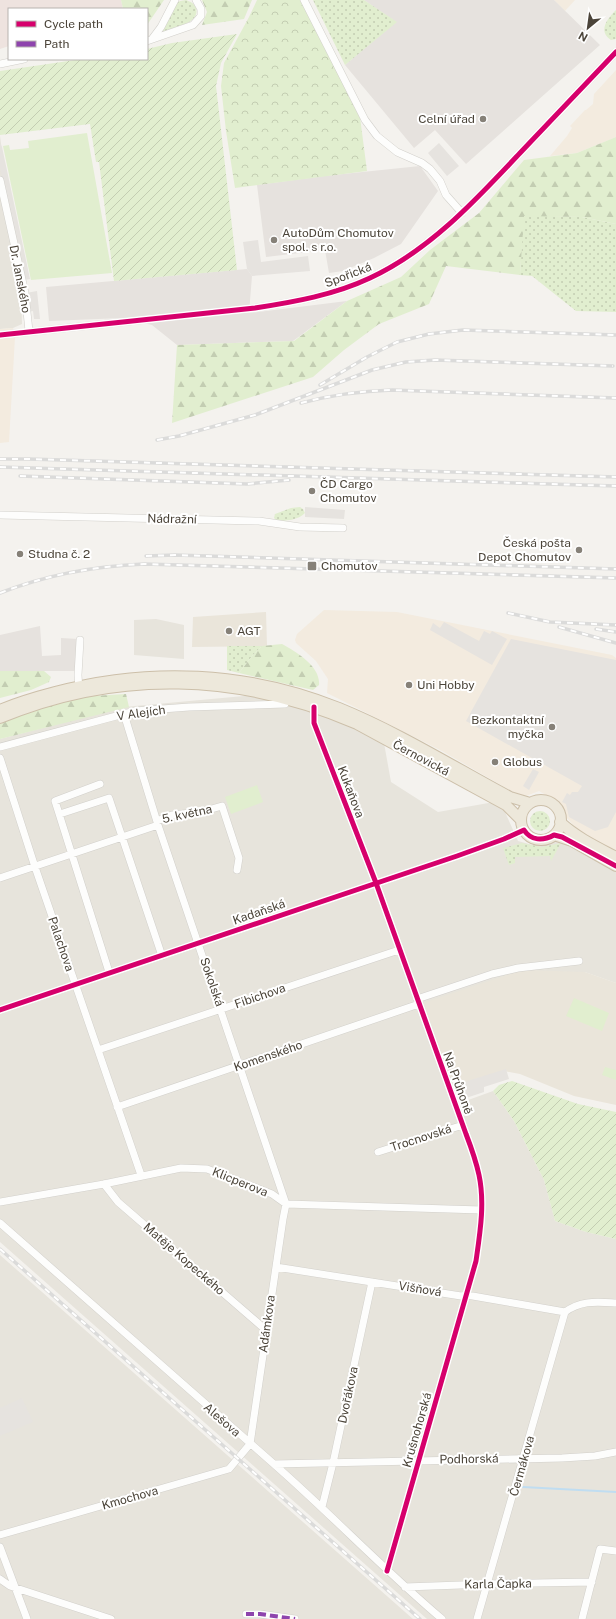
<svg xmlns="http://www.w3.org/2000/svg" width="616" height="1619" viewBox="0 0 616 1619" font-family="'Public Sans',sans-serif">
<style>
.residential{fill:#e7e4dc}
.commercial{fill:#f3ebdf}
.industrial{fill:#e6e2de}
.education{fill:#eae5da}
.medical{fill:#eee3df}
.grass{fill:url(#grass-dots)}
.forest{fill:url(#forest-firs)}
.park{fill:url(#park-crowns)}
.garden{fill:url(#garden-furrows)}
.pitch{fill:#e1eecf}
.parking{fill:#e6e3df}
.lines{fill:none;stroke-linecap:round;stroke-linejoin:round}
.stream{stroke:#c0ddf1;stroke-width:2}
.minor-casing{stroke:#d2d0cb;stroke-width:8}
.highway-casing{stroke:#ccbfa9;stroke-width:12}
.minor{stroke:#fdfdfc;stroke-width:7}
.highway{stroke:#ede8db;stroke-width:10}
.rail-casing{stroke:#dbdbda;stroke-width:3.5}
.rail{stroke:#fff;stroke-width:2;stroke-dasharray:6;stroke-linecap:butt}
.quiet{stroke:#8e44ad;stroke-width:4;stroke-dasharray:8 4;stroke-linecap:butt}
.cycleway-casing{stroke:#fff;stroke-width:8}
.cycleway{stroke:#d6006c;stroke-width:5}
.poi-dot{fill:#868178;stroke:#fff;stroke-width:1.5}
.labels{text-anchor:middle;stroke-width:4;stroke-linejoin:round;paint-order:stroke}
.poi-label{font-size:12px;fill:#4b4439;stroke:#fff;text-anchor:start}
.street-label{font-size:12px;fill:#4b4439;stroke:#fff}
</style>
<defs>
<pattern id="grass-dots" width="8" height="8" patternUnits="userSpaceOnUse"><rect width="8" height="8" fill="#e1eecf"/><path d="M2 2h.1M6 6h.1" fill="none" stroke="#c3cdb2" stroke-width="1.8" stroke-linecap="round"/></pattern>
<pattern id="forest-firs" width="22" height="20" patternUnits="userSpaceOnUse"><rect width="22" height="20" fill="#e1eecf"/><path d="M5 1l3.5 6h-7zM16 11l3.5 6h-7z" fill="#c3cdb2"/></pattern>
<pattern id="park-crowns" width="20" height="18" patternUnits="userSpaceOnUse"><rect width="20" height="18" fill="#e1eecf"/><path d="M2 6a3 3 0 1 1 6 0M12 15a3 3 0 1 1 6 0" fill="none" stroke="#c3cdb2"/></pattern>
<pattern id="garden-furrows" width="10" height="10" patternUnits="userSpaceOnUse"><rect width="10" height="10" fill="#e1eecf"/><path d="M-1 1l2-2M0 10L10 0M9 11l2-2" fill="none" stroke="#c3cdb2"/></pattern>
</defs>
<rect width="100%" height="100%" fill="#f4f2ee"/>
<path class="residential" d="M0,136l21,154 1,34 -9,4 -13,1z
M156,619l28,6v34l-50,-4v-35z
M255,695l38,8 44,17 47,23 7,39 47,30 56,-10 11,10 13,29 18,5 23,-6 57,30v113l-31,-11 -161,31 36,100 33,-12 21,30 30,59 11,41 31,11 30,7v380h-189l-427,-377v-503l124,-32z
M0,1255l109,96 304,268h-413z"/>
<path class="commercial" d="M554,0h21l-10,11z
M616,70v67l-39,16 -27,3 17,-20 5,-8 -2,-2 15,-16h1l7,-6 1,-10z
M13,328l2,9 -6,105 -9,1v-114z
M324,610l73,2 215,43 4,3v194l-37,-21 -14,-15 -5,-13 -21,-12 -13,5 -13,-4 -71,-41 -115,-58 1,-14 -12,-18 -20,-18 -1,-3 2,-6z"/>
<path class="industrial" d="M364,0h190l46,45 -134,119 -31,-34 -21,18 -69,-83 51,-43z
M420,166l18,25 -37,53 -27,14 -31,13 -14,2 -4,-23 -59,7 -9,-72 67,-9z
M247,269l5,7 -3,37 98,-12 -54,40 -116,4 -25,-20 -29,-7 -74,3 -3,-34z
M40,626l2,30 19,-1v-17l17,1 -3,32h-75v-36z"/>
<path class="education" d="M266,612l1,34 -75,1 1,-30z
M522,970l63,2 31,11v122l-42,-9 -54,-22 -16,-3 -49,19 -32,-87z"/>
<path class="medical" d="M0,0h121l2,9h-114v37l-9,3z"/>
<path class="grass" d="M186,0c5,2 8,3 10,8 5,15 -24,21 -34,24l14,-28 4,-3z
M313,0h51l33,22 -52,43z
M616,10v29l-5,1c-14,-9 -3,-22 5,-30z
M523,215l59,2 34,7v88l-40,-1 -44,-35 -12,-1z
M300,507l3,2 2,4c-6,7 -20,8 -28,8l-3,-3 1,-4 16,-6z
M227,646h35l-9,9 -14,18 -12,-3z
M530 821a10 10 0 1 1 20 0a10 10 0 1 1-20 0Z
M522,843l20,4 19,-4 -10,18 -1,-5 -35,1v6l-6,2 -6,-17z"/>
<path class="forest" d="M121,0h43l-17,25v-16h-24z
M202,0h50l-8,19 -42,6 5,-13z
M616,137v87l-34,-7 -58,-1 -4,59 -74,-9 -17,38 -50,20 -35,26 -31,27 -141,46 5,-78 117,-4 53,-40 54,-24 29,-27 49,-37 45,-53 53,-7z
M282,644c15,8 39,23 37,41l-6,5 -74,-17 14,-18 9,-9z
M0,671h44l7,6 -2,5 -18,8 -31,8z
M126,694l3,13 -129,32v-15l42,-17 49,-11z"/>
<path class="park" d="M257,0h43l60,117 7,54 -132,17 -9,-57 -5,-45 3,-23 25,-46z"/>
<path class="garden" d="M237,34l-16,29 -5,23 21,184 -123,11 -15,-119h-3l-6,-38 -90,11v-64l82,-12h65v-10l25,-6z
M512,1081l66,23 38,8v127l-30,-7 -31,-11 -11,-41 -30,-59 -21,-30 6,-6z"/>
<path class="pitch" d="M87,133l25,140 -81,7 -28,-134 6,-1 1,5 19,-2 -1,-7z
M257,785l6,17 -32,12 -6,-17z
M574,998l35,15 -7,18 -36,-15z
M605,1067l11,3v10l-14,-5z"/>
<path class="parking" d="M0,143l2,4 28,132 -6,1 -24,-113z
M439,143l20,23 -12,10 -19,-23z
M258,240l3,22 47,-6 2,15 -58,5 -5,-7 -4,-27z
M37,291l3,28h-6l-1,-8 -4,1 -3,-19z
M305,507l40,3 -1,9 -39,-2z
M444,622l35,19 5,-10 6,3 2,-3 15,8 -15,26 -62,-35 3,-7 7,5z
M511,639l105,21v152l-8,15 -13,4 -26,-14 -3,-13 -4,-2 5,-9 3,2 2,-3h6l4,-6 -116,-65z
M533,769l6,3 -10,18 -6,-4z
M506,1069l3,10 -25,8v5l-18,6 -5,-15z
M22,1398l11,24 -33,14v-28z"/>
<g class="lines">
<path class="stream" d="M523,1487l93,5"/>
<defs>
<path id="minor" d="M304,0l61,120 12,16 20,16 25,11 8,6 10,12 6,14 16,18
M152,39l9,-12 14,-27
M147,41l46,-16 8,-9v-7l-5,-9
M0,64l24,-5
M0,180l25,113 4,38
M0,335l255,-27c39,-6 79,-13 115,-30 60,-28 105,-77 150,-125 32,-34 64,-67 96,-101
M0,515l259,6 41,6 43,1
M79,691l-1,-16 2,-35
M314,707v16l62,160 90,251c5,13 10,27 13,41 6,28 1,58 -3,86l-89,310
M124,714l34,111 128,379
M0,747l135,-36 54,-4 96,-3
M0,758l35,109 106,308
M100,784l-45,17 54,171
M60,814l49,-16 53,158
M157,821l15,-6 29,-3 21,-6 17,52 -2,12
M0,878l158,-53
M417,999l75,-25 26,-6 61,-7
M0,1010l457,-154 47,-17 20,-9
M98,1050l301,-100
M117,1107l302,-103
M378,1152l85,-27
M104,1184l14,18 148,128
M0,1202l104,-18 77,-16 26,1 65,25 14,10 195,6
M0,1223c92,81 184,161 275,242 57,50 109,105 167,154
M276,1267l185,29 6,-1 98,17
M565,1312c16,-12 32,-10 51,-9
M274,1464l288,-6 33,-2 21,-4
M322,1507l11,-44 39,-181
M0,1535l229,-66 21,-25 33,-225 3,-15
M0,1547l27,72
M0,1579l10,7 101,33
M405,1587l83,-3 104,-2
M246,1614h14l35,5
M477,1619l88,-307
M582,1619l18,-70 16,2"/>
<path id="highway" d="M0,710c18,-8 36,-13 55,-18 95,-25 192,-21 284,16 59,24 115,59 171,89l20,6
M0,718c118,-49 240,-45 357,6l149,81 15,15
M521 820a20 20 0 1 1 40 0a20 20 0 1 1-40 0Z
M560,822c16,15 37,25 56,35
M554,835l18,6 44,25"/>
</defs>
<use href="#minor" class="minor-casing"/>
<use href="#highway" class="highway-casing"/>
<use href="#minor" class="minor"/>
<use href="#highway" class="highway"/>
<defs>
<path id="rail" d="M320,385l47,-28 30,-15 32,-8 34,-4 153,5
M301,403c30,-8 60,-12 91,-13l224,8
M157,440l22,-4 76,-21 117,-45 34,-8 29,-2 178,6
M0,459h29l587,18
M0,467l616,19
M20,476l227,8 42,-4
M146,556l29,-1 441,14
M0,593c46,-18 95,-27 144,-29l472,14
M508,613l42,9 66,3
M559,627l57,16
M596,629l20,3
M0,1249l420,370"/>
</defs>
<use href="#rail" class="rail-casing"/>
<use href="#rail" class="rail"/>
<path class="quiet" d="M246,1614h14l35,5"/>
<defs>
<path id="cycleway" d="M0,335l255,-27c39,-6 79,-13 115,-30 60,-28 105,-77 150,-125 32,-34 64,-67 96,-101
M314,707v16l62,160 90,251c5,13 10,27 13,41 6,28 1,58 -3,86l-89,310
M0,1010l457,-154 47,-17 20,-9c7,11 19,11 30,5l8,2 54,29"/>
</defs>
<use href="#cycleway" class="cycleway-casing"/>
<use href="#cycleway" class="cycleway"/>
</g>
<g class="poi-dot">
<circle cx="483" cy="119" r="4"/>
<circle cx="274" cy="240" r="4"/>
<circle cx="312" cy="491" r="4"/>
<circle cx="579" cy="550" r="4"/>
<circle cx="20" cy="554" r="4"/>
<rect x="307" y="561" width="10" height="10" rx="2"/>
<circle cx="229" cy="631" r="4"/>
<circle cx="409" cy="685" r="4"/>
<circle cx="552" cy="727" r="4"/>
<circle cx="495" cy="762" r="4"/>
</g>
<g class="labels">
<g class="poi-label">
<text x="475" y="123" text-anchor="end">Celní úřad</text>
<text x="282" y="237">AutoDům Chomutov<tspan x="282" dy="14">spol. s r.o.</tspan></text>
<text x="320" y="488">ČD Cargo<tspan x="320" dy="14">Chomutov</tspan></text>
<text x="571" y="547" text-anchor="end">Česká pošta<tspan x="571" dy="14">Depot Chomutov</tspan></text>
<text x="28" y="558">Studna č. 2</text>
<text x="321" y="570">Chomutov</text>
<text x="237" y="635">AGT</text>
<text x="417" y="689">Uni Hobby</text>
<text x="544" y="724" text-anchor="end">Bezkontaktní<tspan x="544" dy="14">myčka</tspan></text>
<text x="503" y="766">Globus</text>
</g>
<g class="street-label">
<text transform="translate(348 275) rotate(-21)" y="4">Spořická</text>
<text transform="translate(20 279) rotate(79)" y="4">Dr. Janského</text>
<text transform="translate(172 519) rotate(1)" y="4">Nádražní</text>
<text transform="translate(141 713) rotate(-8)" y="4">V Alejích</text>
<text transform="translate(421 758) rotate(28)" y="4">Černovická</text>
<text transform="translate(351 792) rotate(69)" y="4">Kukaňova</text>
<text transform="translate(187 814) rotate(-12)" y="4">5. května</text>
<text transform="translate(259 912) rotate(-19)" y="4">Kadaňská</text>
<text transform="translate(61 944) rotate(71)" y="4">Palachova</text>
<text transform="translate(212 982) rotate(71)" y="4">Sokolská</text>
<text transform="translate(260 996) rotate(-19)" y="4">Fibichova</text>
<text transform="translate(268 1056) rotate(-19)" y="4">Komenského</text>
<text transform="translate(458 1083) rotate(70)" y="4">Na Průhoně</text>
<text transform="translate(421 1138) rotate(-18)" y="4">Trocnovská</text>
<text transform="translate(240 1182) rotate(22)" y="4">Klicperova</text>
<text transform="translate(184 1259) rotate(41)" y="4">Matěje Kopeckého</text>
<text transform="translate(420 1289) rotate(9)" y="4">Višňová</text>
<text transform="translate(267 1324) rotate(-82)" y="4">Adámkova</text>
<text transform="translate(348 1395) rotate(-78)" y="4">Dvořákova</text>
<text transform="translate(222 1420) rotate(41)" y="4">Alešova</text>
<text transform="translate(417 1430) rotate(-74)" y="4">Krušnohorská</text>
<text transform="translate(469 1459) rotate(-1)" y="4">Podhorská</text>
<text transform="translate(522 1466) rotate(-74)" y="4">Čermákova</text>
<text transform="translate(130 1498) rotate(-16)" y="4">Kmochova</text>
<text transform="translate(498 1584) rotate(-1)" y="4">Karla Čapka</text>
</g>
</g>
<rect x="8" y="8" width="140" height="52" fill="#ffffff" stroke="#b7b4b0"/>
<rect x="16" y="21" width="20" height="6" fill="#d6006c" stroke="#b7b4b0"/>
<text x="44" y="28" font-size="12" fill="#4b4439">Cycle path</text>
<rect x="16" y="41" width="20" height="6" fill="#8e44ad" stroke="#b7b4b0"/>
<text x="44" y="48" font-size="12" fill="#4b4439">Path</text>
<g transform="translate(588 28) rotate(209)" stroke="#ffffff" stroke-width="3" paint-order="stroke">
<path d="M0-3L7 15L0 10L-7 15Z" fill="#4b4439"/>
<text y="-6" font-size="11" font-weight="bold" text-anchor="middle" fill="#4b4439">N</text>
</g>
</svg>
